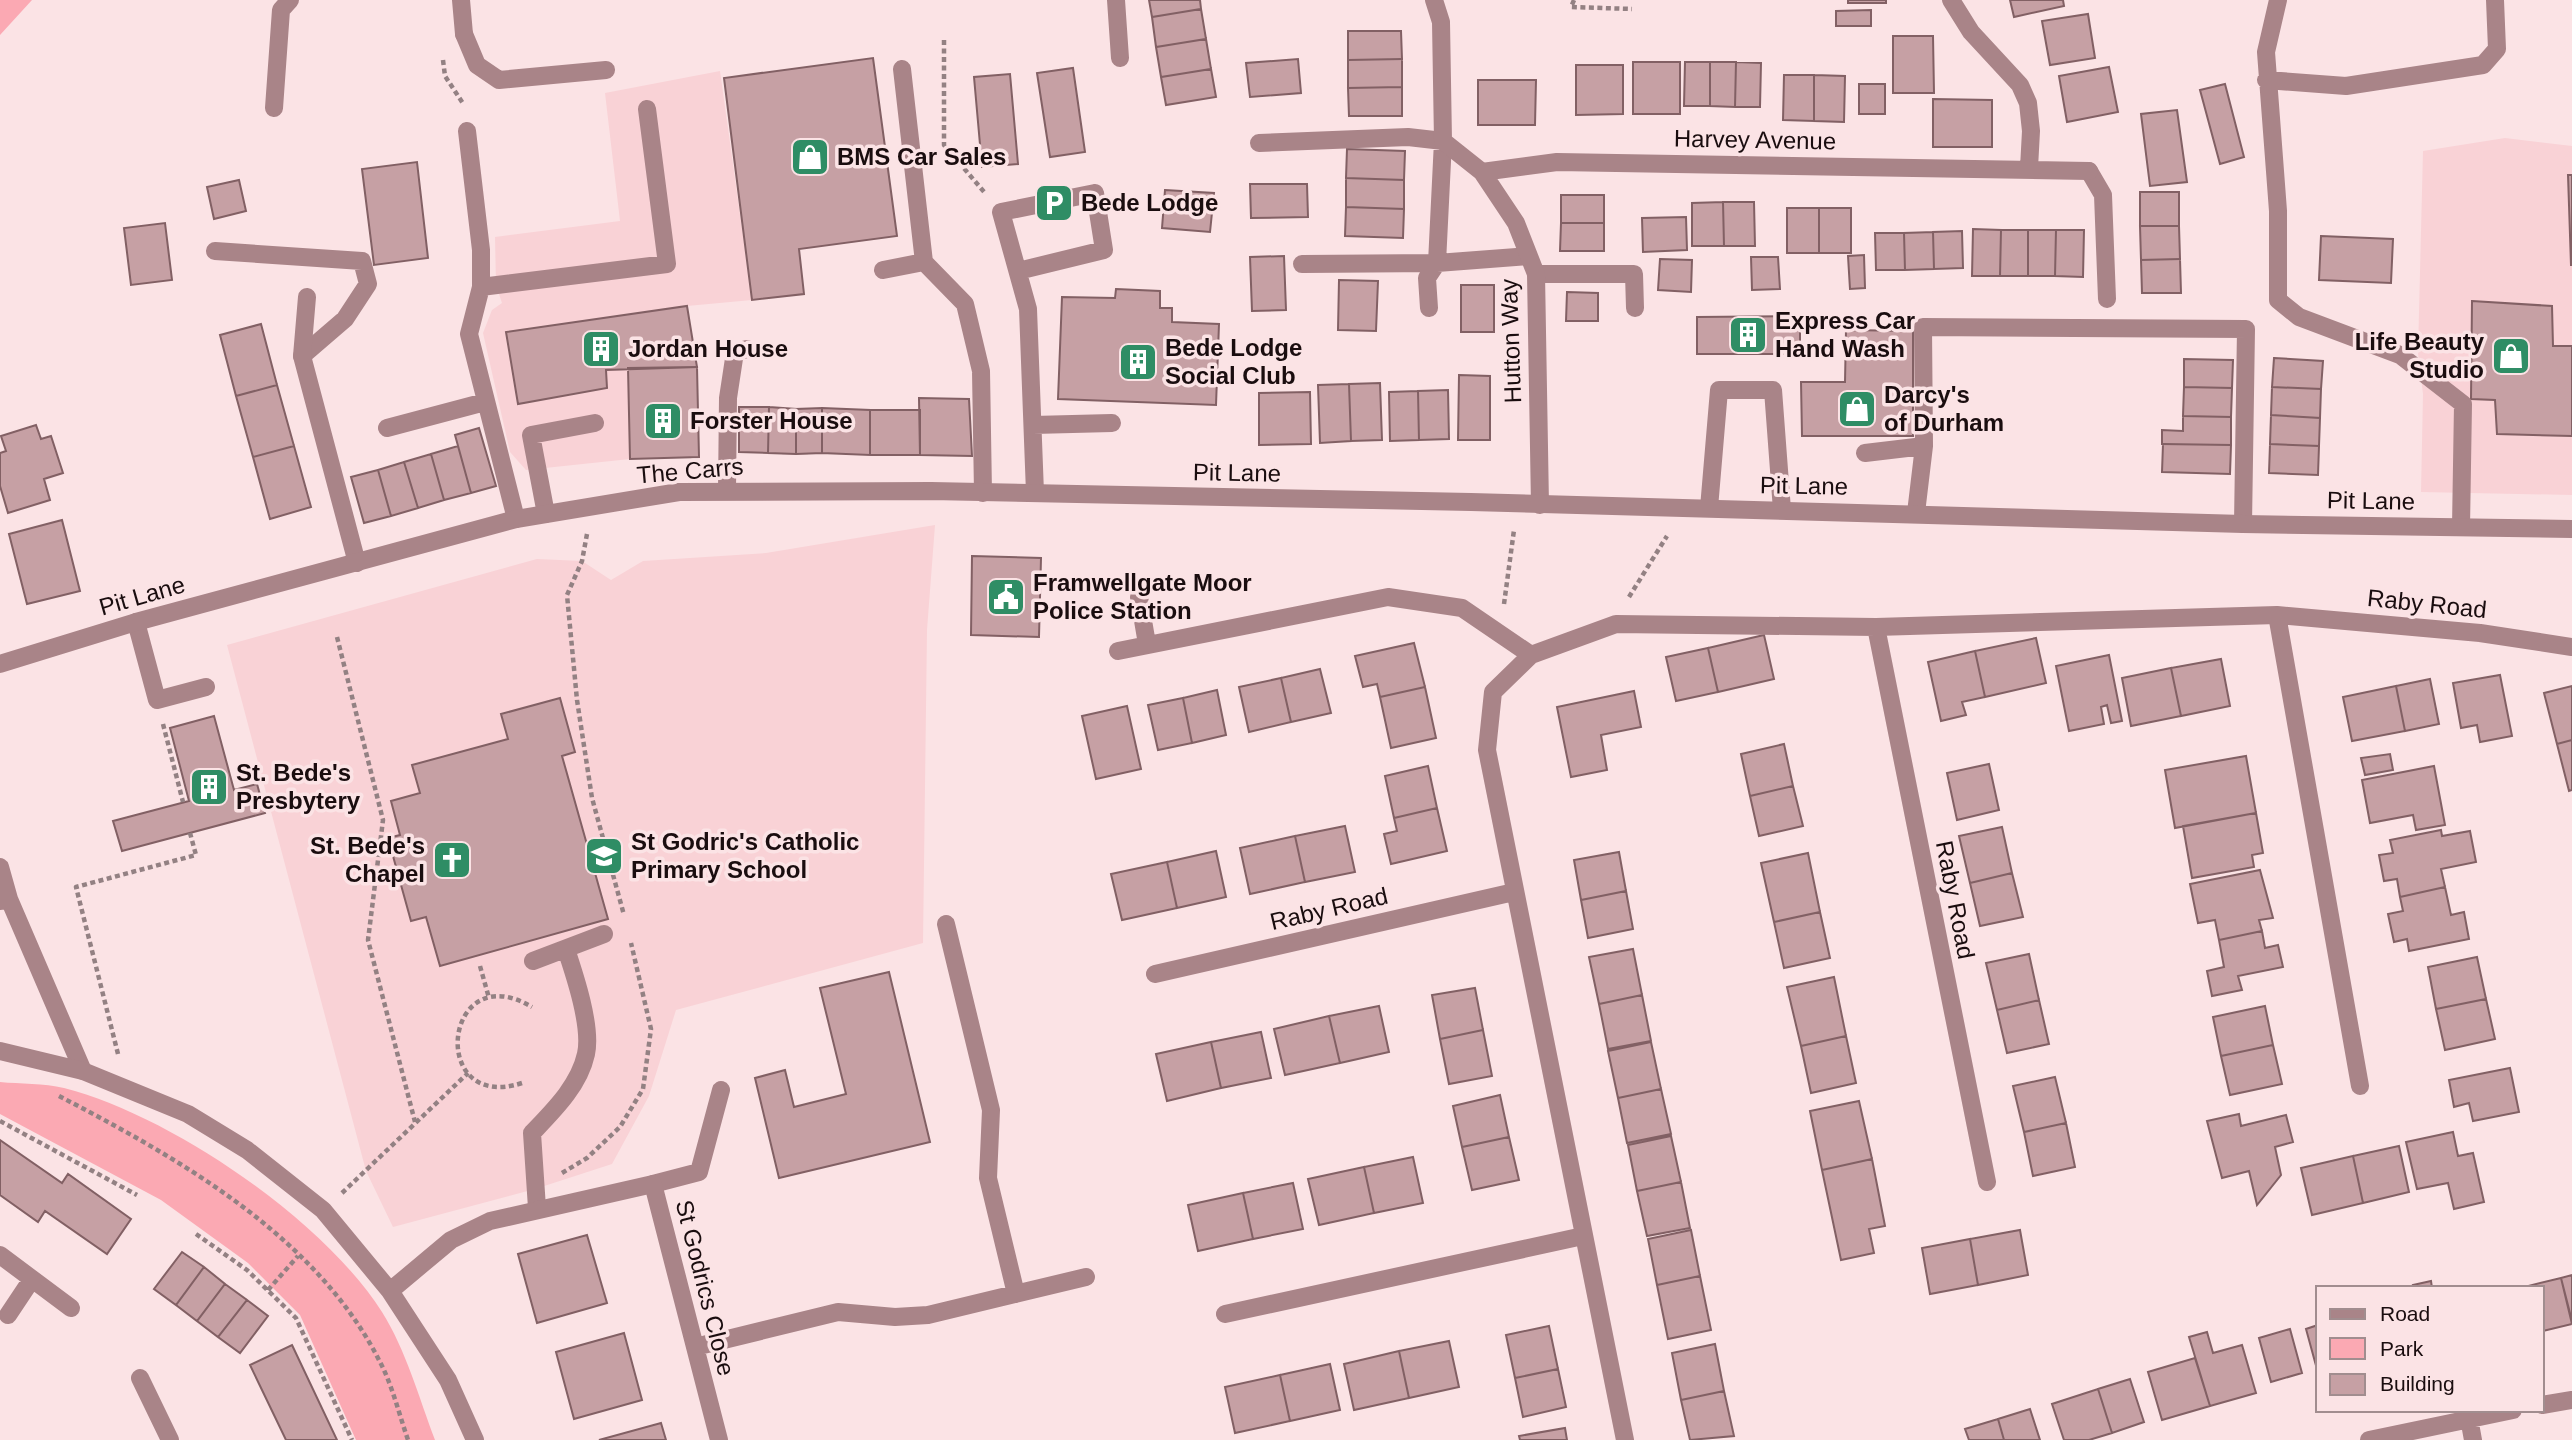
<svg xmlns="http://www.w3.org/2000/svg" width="2572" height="1440" viewBox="0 0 2572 1440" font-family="Arial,sans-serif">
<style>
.built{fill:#f9d2d6}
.green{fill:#fba9b3}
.building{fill:#c6a0a4;stroke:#826064;stroke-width:2}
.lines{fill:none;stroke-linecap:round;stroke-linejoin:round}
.path{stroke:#938183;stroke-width:4.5;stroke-dasharray:5 3.5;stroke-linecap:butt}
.service{stroke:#a98488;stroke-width:18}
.minor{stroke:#a98488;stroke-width:18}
.tertiary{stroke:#a98488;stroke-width:18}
.labels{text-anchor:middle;stroke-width:7;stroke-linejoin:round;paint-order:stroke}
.street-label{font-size:24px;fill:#1a0d0f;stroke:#fbe3e5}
.poi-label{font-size:24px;font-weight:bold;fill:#1a0d0f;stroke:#fbe3e5;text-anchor:start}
</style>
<rect width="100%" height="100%" fill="#fbe3e5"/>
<path class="built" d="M720,71l32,229 -65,6 10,61 2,90 -69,2 -104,11 -16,-18 -27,-119 9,-23 10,-7 -6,-18 -1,-48 125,-16 -15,-128z
M2505,138l67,8v349l-151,-3 2,-98 -5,-41 5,-202z
M935,525l-8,105 -4,313 -247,67 -27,86 -37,68 -77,25 -142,38 -27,-56 -139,-526 310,-86 45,2 29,19 32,-19 123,-8z"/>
<path class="green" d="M0,0h32l-32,35z
M0,1082c20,2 44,1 64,6 106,27 259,131 318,224 24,38 37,86 53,128h-79l-56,-125 -52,-52 -87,-63 -161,-86z"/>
<path class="building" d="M1149,0h51l1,9 -49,8z
M1848,0h38v3h-38z
M2010,0h53l1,6 -50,11z
M1201,9l5,30 -50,8 -4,-30z
M1871,10v16h-35v-15z
M2088,14l7,44 -45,7 -8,-44z
M1348,31h53l1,28 -54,1z
M1893,36h40l1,57h-41z
M1206,39l5,30 -50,8 -5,-30z
M873,58l24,178 -98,13 5,45 -52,6 -28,-222z
M1298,59l3,34 -51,4 -4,-34z
M1402,59v28l-54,1v-28z
M1633,62h47v52h-47z
M1685,62h25v44h-26z
M1710,62h26l-1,45 -25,-1z
M1736,62l25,1 -1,44h-25z
M1576,65h47v49l-47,1z
M2109,67l9,45 -51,10 -8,-46z
M1073,68l12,84 -35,5 -13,-84z
M1211,69l5,28 -50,8 -5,-28z
M1010,74l8,90 -36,3 -8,-90z
M1784,75h30v46l-31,-1z
M1814,75l31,1 -1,46 -30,-1z
M1478,80h58l-1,45h-57z
M1859,84h26v30h-26z
M2225,84l19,73 -24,7 -20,-74z
M1402,87v29h-53l-1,-28z
M1933,99l59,1v47h-59z
M2177,110l10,72 -37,4 -9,-72z
M1347,149l58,2 -1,29 -58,-2z
M417,162l11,96 -54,7 -12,-96z
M2568,175h4v90h-1z
M1346,178l58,2v29l-58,-2z
M239,180l7,31 -32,8 -7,-32z
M1250,184h57l1,33 -57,1z
M1165,190l49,3 -4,39 -48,-4z
M2140,192h39v34h-39z
M1561,195h43v28h-43z
M1723,202l1,44h-32v-43z
M1723,202h31l1,44h-31z
M1346,207l58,2 -1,29 -58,-2z
M1787,208h32v45h-32z
M1819,208h32v45h-32z
M1686,217l1,33 -44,2 -1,-34z
M165,223l7,57 -41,5 -7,-57z
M1561,223h43v28h-44z
M2140,226h39l1,33 -39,1z
M1973,229l28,1 -1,46h-28z
M2001,230h27v46h-28z
M2028,230h28l-1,46h-27z
M2056,230h28l-1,47 -28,-1z
M1962,231l1,37 -29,1 -1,-37z
M1933,232l1,37 -29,1 -1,-37z
M1875,233h29l1,37h-29z
M2321,236l72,3 -2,44 -72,-3z
M1864,255l1,33 -15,1 -2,-33z
M1284,256l2,54 -34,1 -2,-54z
M1751,257h27l2,32 -28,1z
M1660,259l32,1 -1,32 -33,-2z
M2180,259l1,34h-39l-1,-33z
M1339,280l39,1 -2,50 -38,-1z
M1461,285h33v47h-33z
M1116,289l44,2v17h12v14l47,2 -3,81 -158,-6 4,-102 53,1z
M1567,292l31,1v28h-32z
M2472,301l80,5 1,40h19v90l-75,-2 -2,-34 -24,-1z
M687,306l10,61 -91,3 1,18 -89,16 -12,-72z
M1800,316v38h-103v-37z
M261,324l16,61 -41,11 -16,-61z
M1846,330l67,1v105h-111l-1,-54h44z
M2274,358l49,3 -2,28 -49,-2z
M2184,359l49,1 -1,28 -48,-1z
M697,367l2,90 -69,2 -2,-91z
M1459,375l31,1v64h-32z
M1380,383l2,57 -31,1 -2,-57z
M1349,384l2,57 -31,2 -2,-58z
M277,385l17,61 -41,11 -17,-61z
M2184,387l48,1 -1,29 -48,-1z
M2272,387l49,2 -1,29 -49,-3z
M1448,390l1,49 -30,1 -1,-49z
M1418,391l1,49 -29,1 -1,-49z
M1310,392l1,52 -52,1v-52z
M919,398l50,1 3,57 -52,-1z
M739,407h30l-1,46 -29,-1z
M769,407l27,2v45l-28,-1z
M822,408v45l-26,1v-45z
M822,408l48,2v45l-48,-2z
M870,410h50v45h-50z
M2271,415l49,3 -1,28 -49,-2z
M2183,416l48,1v28l-69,-1v-14l21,1z
M36,425l5,14 10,-3 12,37 -19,6 6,21 -42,13 -8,-27v-33l6,-2 -5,-15z
M479,428l17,58 -25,7 -16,-58z
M2163,444l68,1 -1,29 -68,-2z
M2270,444l49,2 -1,29 -49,-2z
M294,446l17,61 -41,12 -17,-62z
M458,446l13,47 -27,7 -13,-46z
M431,454l13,46 -26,8 -14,-46z
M404,462l14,46 -27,8 -13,-46z
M378,470l13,46 -27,7 -13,-46z
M62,520l18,71 -53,13 -18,-70z
M972,556l69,2 -2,79 -68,-2z
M1764,635l10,44 -56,13 -10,-44z
M2036,638l10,45 -61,14 -10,-46z
M1414,643l11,44 -45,10 -3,-13 -14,3 -8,-31z
M1708,648l10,44 -42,9 -10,-44z
M1975,651l10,46 -23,5 4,13 -25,6 -13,-59z
M2109,655l13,66 -11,2 -4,-18 -6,2 3,17 -35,7 -13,-65z
M2221,659l9,47 -49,10 -10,-48z
M2171,668l10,48 -50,10 -9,-48z
M1320,669l11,44 -40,9 -10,-44z
M2500,675l12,61 -32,6 -3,-17 -16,3 -8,-45z
M1281,678l10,44 -42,10 -10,-45z
M2430,679l9,45 -34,7 -9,-45z
M2396,686l9,45 -53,10 -9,-44z
M2572,686v54l-15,4 -13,-51z
M1425,687l11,51 -45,10 -11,-51z
M1217,690l9,45 -34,8 -9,-45z
M1634,691l7,36 -40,8 6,35 -36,7 -14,-70z
M560,698l15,54 -13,4 46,163 -168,47 -14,-49 -15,4 -23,-83 12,-3 -9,-34 29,-8 -8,-28 96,-26 -7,-25z
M1183,698l9,45 -34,7 -10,-45z
M1127,706l14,63 -45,10 -14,-63z
M214,716l20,74 23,-6 8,29 -143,38 -9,-30 76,-20 -19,-73z
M2572,740v50l-3,1 -12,-47z
M1784,744l9,42 -43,10 -9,-42z
M2390,754l3,16 -28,5 -4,-17z
M2246,756l10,57 -81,15 -10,-58z
M1989,764l10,46 -42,10 -10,-47z
M1428,766l9,42 -43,10 -9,-42z
M2434,766l11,59 -29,5 -3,-15 -43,8 -8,-43z
M1793,786l10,40 -44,10 -9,-40z
M1437,808l10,43 -56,13 -7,-30 13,-3 -3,-13z
M2256,813l7,40 -11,2 2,12 -62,11 -9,-52z
M1345,826l10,46 -50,10 -10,-46z
M2002,827l10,46 -42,10 -11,-47z
M2441,830l1,6 28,-5 6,31 -35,7 4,18 -45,10 -3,-18 -13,2 -5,-26 14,-2 -3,-13z
M1295,836l10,46 -55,12 -10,-46z
M1216,851l10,46 -49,11 -10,-46z
M1619,852l7,39 -45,9 -7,-40z
M1808,853l12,59 -46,10 -13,-59z
M1167,862l10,46 -55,12 -11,-46z
M2260,870l13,48 -14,2 3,11 -43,9 -4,-20 -17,3 -8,-39z
M2012,873l11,44 -43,9 -10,-43z
M2445,887l6,28 13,-3 5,27 -60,12 -2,-12 -13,3 -6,-28 15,-3 -3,-14z
M1626,891l7,38 -45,9 -7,-38z
M1820,912l10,46 -46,10 -10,-46z
M2262,931l3,17 13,-3 5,22 -45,9 4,14 -30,6 -5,-25 17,-4 -5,-27z
M1633,949l9,46 -43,9 -10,-47z
M2029,954l10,46 -42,10 -11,-47z
M2477,957l9,42 -50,10 -8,-42z
M889,972l41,170 -151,36 -24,-100 30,-8 9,37 52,-13 -26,-106z
M1834,977l12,59 -45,10 -14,-59z
M1475,988l8,42 -43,9 -8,-44z
M1642,995l9,46 -43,8 -9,-45z
M2486,999l9,40 -50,11 -9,-41z
M2039,1000l10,44 -42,9 -10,-43z
M1379,1006l10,46 -49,11 -11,-47z
M2265,1006l8,39 -52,11 -8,-39z
M1329,1016l11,47 -55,12 -11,-46z
M1483,1030l9,46 -43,8 -9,-45z
M1261,1032l10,46 -50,10 -10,-46z
M1846,1036l10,47 -45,10 -10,-47z
M1211,1042l10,46 -54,13 -11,-47z
M1651,1042l10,47 -43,9 -10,-47z
M2273,1045l9,39 -52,11 -9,-39z
M2510,1068l9,44 -46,9 -4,-18 -15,4 -5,-27z
M2055,1077l11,46 -42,9 -11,-46z
M1661,1089l10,45 -44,9 -9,-45z
M1500,1095l9,42 -47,10 -9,-41z
M1859,1101l13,58 -50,11 -12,-59z
M2239,1114l2,12 45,-11 7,27 -18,5 6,28 -24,30 -8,-34 -27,7 -15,-57z
M2066,1123l9,44 -42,9 -9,-44z
M2453,1132l5,24 15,-3 11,49 -30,7 -6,-26 -31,6 -11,-47z
M1671,1136l10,46 -44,9 -9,-46z
M1509,1137l10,43 -47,10 -10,-43z
M0,1140l62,43 6,-9 63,45 -24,35 -62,-43 -7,11 -38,-27z
M2399,1146l10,46 -46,11 -10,-47z
M2353,1156l10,47 -51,12 -11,-47z
M1413,1157l10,46 -49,10 -10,-46z
M1872,1159l13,67 -16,3 5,24 -33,7 -19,-90z
M1364,1167l10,46 -55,12 -11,-46z
M1681,1182l9,46 -43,8 -10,-45z
M1293,1183l10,46 -50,10 -10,-46z
M1243,1193l10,46 -55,12 -10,-46z
M1691,1230l9,46 -43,9 -9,-46z
M2020,1230l8,45 -50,10 -8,-46z
M587,1235l20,68 -70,20 -19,-69z
M1970,1239l8,46 -48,9 -8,-46z
M182,1252l22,15 -28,38 -22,-16z
M204,1267l21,17 -28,37 -21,-16z
M2572,1275v46l-11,-43z
M1700,1276l11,54 -43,9 -11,-54z
M2561,1278l11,46 -29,7 -1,-43 -10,-3z
M2431,1281l1,7h-18l-1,-3z
M225,1284l22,16 -29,37 -21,-16z
M247,1300l21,16 -28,37 -22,-16z
M2318,1325v48l-12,-44z
M1549,1326l9,43 -43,9 -9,-43z
M2290,1329l12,44 -31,9 -12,-44z
M2207,1332l6,21 29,-8 14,48 -46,13 -21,-69z
M624,1333l18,67 -68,19 -18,-67z
M1449,1341l10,46 -50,11 -10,-47z
M1715,1344l9,47 -43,9 -9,-47z
M292,1345l45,95h-51l-36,-75z
M1399,1351l10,47 -55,12 -10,-46z
M2195,1358l15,48 -48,14 -14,-48z
M1330,1364l10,46 -50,11 -10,-46z
M1558,1369l8,38 -43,10 -8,-39z
M1280,1375l10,46 -55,12 -10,-46z
M2130,1379l14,43 -32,11 -14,-44z
M2098,1389l14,44 -23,7h-25l-12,-36z
M1724,1391l10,45 -44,4 -9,-40z
M2030,1409l10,31h-36l-6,-21z
M1998,1419l6,21h-35l-4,-11z
M661,1423l5,17h-67z
M1565,1428l2,12h-47l-1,-4z"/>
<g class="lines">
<path class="path" d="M1574,0l-3,7 61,2
M944,40v105l41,48
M443,60l2,16 19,29
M587,534l-5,27 -15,34 10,105 15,98 32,117
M1629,597l38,-61
M1504,604l10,-74
M337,637l46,183 -15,120 47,182
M163,724l20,78
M480,966l9,32
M118,1054l-42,-167 120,-32 -6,-22
M522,1083c-95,31 -79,-129 10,-76
M59,1096c119,62 256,139 320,264 13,24 20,54 29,80
M0,1121l137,74
M562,1173l25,-15 33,-31 23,-38 8,-60 -20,-86
M342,1193l126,-120
M196,1234l51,36 49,48 56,122
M268,1290l30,-34"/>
<path class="service" d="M1116,0l4,58
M2278,0l-12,52 12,159v89l21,17 101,38 63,49 -2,123
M464,34l13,31 22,15 107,-10
M902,69l22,193
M2266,80l80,6 137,-21 14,-16 -2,-49
M274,108l7,-98 9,-10
M467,131l14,119v37l-12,47 47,185
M1259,143l149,-6 35,4 -6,122 -10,15 2,30
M2089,171l14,24 4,104
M215,251l147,10 6,23 -23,35 -43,37
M1302,264l135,-1 91,-7
M883,270l41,-8 41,42 16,67 2,122
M1018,271l86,-21 -9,-57 -94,19 27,97 7,184
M1536,274h98l1,34
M481,287l186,-23 -20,-155
M1033,425l79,-2
M387,428l98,-26
M1865,453l59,-7
M727,490l1,-92 7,-46 12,-3
M1709,508l10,-118h54l9,120
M1916,513l8,-67 -1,-119 323,2 -3,195
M546,514l-15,-79 64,-12
M136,622l21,78 49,-13
M0,867l9,32 -9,2
M9,899l74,172
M533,961l71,-27
M653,1184l46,-12 22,-82
M537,1208l-5,-75c21,-22 47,-47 54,-79 6,-27 -11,-78 -20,-105
M0,1255l71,53
M8,1315l24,-36"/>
<path class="minor" d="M461,0l3,34
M1434,0l7,22 2,119 39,31 34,51 20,51 4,231
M1951,0l20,32 49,53 8,18 3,28 -2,37
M1482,172l75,-10 532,9
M307,297l-5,59 55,207
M1139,597l8,47
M2277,615l83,471
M1876,627l111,555
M1118,651l270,-54 74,11 69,47
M946,924l45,186 -3,68 28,116
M1155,974l359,-82
M0,1051l83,20 105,43 59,36 76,60 67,81 58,89 27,60
M390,1291l61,-51 39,-19 163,-37 66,256
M1225,1314l358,-78
M695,1347l143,-35 57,5 33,-2 158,-38
M140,1378l30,62
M2542,1405l30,-5
M2469,1418l4,22
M1625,1440l-138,-690 6,-58 38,-37 85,-31 260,3 401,-12 203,18 92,14
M2369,1440l144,-30"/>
<path class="tertiary" d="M0,664l136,-42 380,-103 163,-27 252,-1 540,11 772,22 329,5"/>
</g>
<defs>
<symbol id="shop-square" viewBox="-11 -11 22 22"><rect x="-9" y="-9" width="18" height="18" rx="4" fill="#2f8d65" stroke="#fbe3e5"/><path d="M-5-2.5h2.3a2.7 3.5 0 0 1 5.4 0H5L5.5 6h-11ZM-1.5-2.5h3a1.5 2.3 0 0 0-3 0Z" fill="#fff"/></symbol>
<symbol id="parking-square" viewBox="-11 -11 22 22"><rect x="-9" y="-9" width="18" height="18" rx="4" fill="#2f8d65" stroke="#fbe3e5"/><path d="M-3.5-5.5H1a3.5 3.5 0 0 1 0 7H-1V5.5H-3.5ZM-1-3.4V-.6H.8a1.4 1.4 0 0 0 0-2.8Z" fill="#fff"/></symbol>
<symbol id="building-square" viewBox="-11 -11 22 22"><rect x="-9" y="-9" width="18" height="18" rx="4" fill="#2f8d65" stroke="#fbe3e5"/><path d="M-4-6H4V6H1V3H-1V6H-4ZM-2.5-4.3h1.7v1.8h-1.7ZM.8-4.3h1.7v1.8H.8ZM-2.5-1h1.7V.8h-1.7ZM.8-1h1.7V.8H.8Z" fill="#fff"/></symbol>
<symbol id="civic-square" viewBox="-11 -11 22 22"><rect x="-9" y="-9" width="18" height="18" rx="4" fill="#2f8d65" stroke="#fbe3e5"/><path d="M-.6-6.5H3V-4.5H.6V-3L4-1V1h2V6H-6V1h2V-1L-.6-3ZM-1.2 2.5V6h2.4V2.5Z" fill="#fff"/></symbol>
<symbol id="school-square" viewBox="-11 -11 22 22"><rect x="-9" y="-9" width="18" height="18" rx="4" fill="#2f8d65" stroke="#fbe3e5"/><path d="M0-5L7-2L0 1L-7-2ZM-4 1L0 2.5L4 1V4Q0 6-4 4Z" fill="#fff"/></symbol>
<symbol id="church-square" viewBox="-11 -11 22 22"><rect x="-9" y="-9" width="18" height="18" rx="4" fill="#2f8d65" stroke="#fbe3e5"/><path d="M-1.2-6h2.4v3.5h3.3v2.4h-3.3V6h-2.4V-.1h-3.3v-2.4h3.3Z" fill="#fff"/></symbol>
</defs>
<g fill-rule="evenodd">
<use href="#shop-square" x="788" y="135" width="44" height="44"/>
<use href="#parking-square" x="1032" y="181" width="44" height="44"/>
<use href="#building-square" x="1726" y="313" width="44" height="44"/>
<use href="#building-square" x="579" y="327" width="44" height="44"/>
<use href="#shop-square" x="2489" y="334" width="44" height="44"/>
<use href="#building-square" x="1116" y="340" width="44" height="44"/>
<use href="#shop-square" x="1835" y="387" width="44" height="44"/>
<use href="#building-square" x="641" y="399" width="44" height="44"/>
<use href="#civic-square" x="984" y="575" width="44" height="44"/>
<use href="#building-square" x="187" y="765" width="44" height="44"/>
<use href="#school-square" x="582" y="834" width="44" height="44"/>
<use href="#church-square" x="430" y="838" width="44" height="44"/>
</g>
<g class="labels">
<g class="street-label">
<text transform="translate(1755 140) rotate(1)" y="8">Harvey Avenue</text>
<text transform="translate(1511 341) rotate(-92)" y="8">Hutton Way</text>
<text transform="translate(690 471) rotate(-5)" y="8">The Carrs</text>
<text transform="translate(1237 473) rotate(1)" y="8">Pit Lane</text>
<text transform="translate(1804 486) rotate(1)" y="8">Pit Lane</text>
<text transform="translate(2371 501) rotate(1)" y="8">Pit Lane</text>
<text transform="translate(142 596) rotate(-16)" y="8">Pit Lane</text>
<text transform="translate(2427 604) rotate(6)" y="8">Raby Road</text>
<text transform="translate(1955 900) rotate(79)" y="8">Raby Road</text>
<text transform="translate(1329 909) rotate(-13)" y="8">Raby Road</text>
<text transform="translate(705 1288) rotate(76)" y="8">St Godrics Close</text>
</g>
<g class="poi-label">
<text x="837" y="165">BMS Car Sales</text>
<text x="1081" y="211">Bede Lodge</text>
<text x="1775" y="329">Express Car<tspan x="1775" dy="28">Hand Wash</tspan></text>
<text x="2484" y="350" text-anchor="end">Life Beauty<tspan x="2484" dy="28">Studio</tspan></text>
<text x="1165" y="356">Bede Lodge<tspan x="1165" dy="28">Social Club</tspan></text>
<text x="628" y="357">Jordan House</text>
<text x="1884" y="403">Darcy's<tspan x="1884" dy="28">of Durham</tspan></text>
<text x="690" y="429">Forster House</text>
<text x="1033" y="591">Framwellgate Moor<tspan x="1033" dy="28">Police Station</tspan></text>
<text x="236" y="781">St. Bede's<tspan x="236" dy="28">Presbytery</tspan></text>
<text x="631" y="850">St Godric's Catholic<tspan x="631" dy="28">Primary School</tspan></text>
<text x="425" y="854" text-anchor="end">St. Bede's<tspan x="425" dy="28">Chapel</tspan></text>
</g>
</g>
<rect x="2316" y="1286" width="228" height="126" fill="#fbe3e5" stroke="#a18d8f" stroke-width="2"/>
<rect x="2330" y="1309" width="35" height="10" fill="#a98488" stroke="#a18d8f" stroke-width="2"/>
<text x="2380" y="1321" font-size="21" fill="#1a0d0f">Road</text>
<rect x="2330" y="1338" width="35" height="21" fill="#fba9b3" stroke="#a18d8f" stroke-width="2"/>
<text x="2380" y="1356" font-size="21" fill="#1a0d0f">Park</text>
<rect x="2330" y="1374" width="35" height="21" fill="#c6a0a4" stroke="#a18d8f" stroke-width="2"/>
<text x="2380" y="1391" font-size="21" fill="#1a0d0f">Building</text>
</svg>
